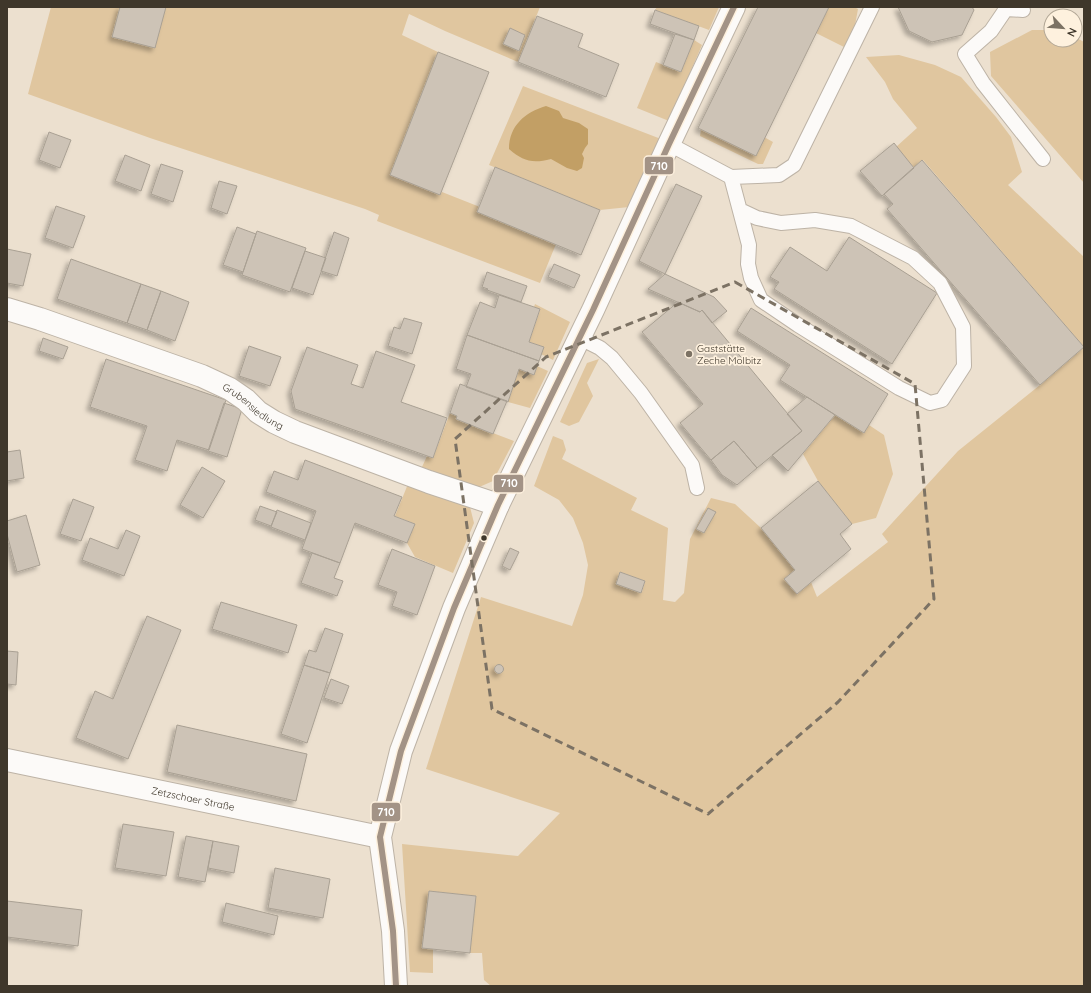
<svg xmlns="http://www.w3.org/2000/svg" width="1091" height="993" viewBox="0 0 1091 993" font-family="Quicksand,sans-serif">
<style>
.green{fill:#e0c69f;fill-rule:evenodd}
.water{fill:#c29f65}
.building{fill:#cdc3b6;stroke:#a9a093;filter:url(#shadow)}
.lines{fill:none;stroke-linecap:round;stroke-linejoin:round}
.lane-casing{stroke:#bdb3a6;stroke-width:16}
.street-casing{stroke:#bdb3a6;stroke-width:24}
.secondary-casing{stroke:#bdb3a6;stroke-width:24}
.lane{stroke:#fcfaf8;stroke-width:14}
.street{stroke:#fcfaf8;stroke-width:22}
.secondary{stroke:#fcfaf8;stroke-width:22}
.bus-1-casing{stroke:#fef1de;stroke-width:9}
.bus-1{stroke:#a39386;stroke-width:6}
.marked{fill:none;stroke:#7c7264;stroke-width:3;stroke-dasharray:8 5;stroke-linejoin:round}
.poi-dot{fill:#7c7264;stroke:#fef1de;stroke-width:1.5}
.bus-dot{fill:#3f372b;stroke:#fef1de;stroke-width:1.5}
.labels{text-anchor:middle;stroke-width:3.5;stroke-linejoin:round;paint-order:stroke}
.poi-label{font-size:10px;fill:#3f372b;stroke:#fef1de;text-anchor:start}
.street-label{font-size:10px;fill:#3f372b;stroke:#fef1de}
.line-badge{stroke:#fef1de;stroke-width:1.5}
.badge-label{font-size:11px;text-anchor:middle;font-weight:bold;fill:#fff}
</style>
<defs>
<filter id="shadow"><feDropShadow dx="-3.5" dy="3.5" stdDeviation="2" flood-color="#0004"/></filter>
</defs>
<rect width="100%" height="100%" fill="#ece0cf"/>
<path class="green" d="M51,7h489l-22,55 -73,-31 -36,-17 -7,21 36,17 -48,123 50,19 2,-2 38,15 -2,5 78,32 -16,39 -163,-62 2,-6 -14,-6 -215,-71 -122,-44z
M657,7h62l-10,23 -54,-20z
M829,7h25l4,2 -5,27 -9,11 -28,-14z
M1032,30h19v10h24v-3l9,5v141l-93,-107 -1,-24z
M694,40l8,5 -33,76 -32,-13 19,-46 25,10z
M899,55l36,10 26,12 35,40 15,20 11,35 -14,13 76,72v90l-161,-187 -9,8 -18,-21 21,-19 -24,-29 -8,-17 -19,-25z
M523,86l138,53 -32,68 -29,3 -111,-45z
M701,129l63,8 9,5 -10,22h-5l-58,-28z
M535,304l35,18 -17,38 -12,-6 3,-7 -15,-5 11,-32 -6,-3z
M1084,347v639h-593l-7,-6 -2,-27h-12l6,-57 -47,-5 -7,57 11,1v24l-23,-1 -8,-128 116,12 42,-43 -134,-44 55,-172 91,29 11,-31 5,-30 -5,-22 -10,-25 -14,-18 -25,-14 19,-50 10,4 3,10 -4,9 75,39 -6,12 37,18 -5,72 12,2 9,-9 6,-54 21,-41 24,6 26,24 34,42 -10,9 12,15 14,-12 6,15 71,-55 -6,-8 76,-83 82,-66zM620,572l25,9 -3,11 -26,-8z
M599,359l-12,24 6,13 -14,26 -10,4 -9,-4 27,-59z
M537,366l11,5 -18,37 -22,-6 11,-33 15,6z
M450,413l7,3 -1,3 58,22 -21,40 -16,7 -55,-21 5,-11 6,2z
M835,415l29,18 5,-8 15,10 9,39 -17,44 -24,6 -34,-43 -15,-27z
M408,484l62,23 4,16 -21,50 -38,-16 -8,-14 8,-19 -20,-8z"/>
<path class="water" d="M546,106l13,5 4,7 16,5 9,6v15l-3,4 -3,6 2,4 -2,10 -5,3 -10,-3 -16,-9c-19,5 -28,2 -42,-10 0,-23 16,-37 37,-43z"/>
<path class="building" d="M120,7h46l-11,41 -43,-11z
M758,7h71l-73,149 -58,-28z
M898,7h74l2,3 -12,25 -30,7 -23,-11z
M655,10l44,16 -5,14 -44,-16z
M537,16l46,18 -5,13 41,17 -13,33 -88,-35z
M510,28l15,7 -6,16 -16,-7z
M675,34l19,6 -13,32 -18,-7z
M438,52l51,20 -49,123 -50,-20z
M49,132l22,8 -11,28 -21,-8z
M894,143l20,25 -32,28 -22,-25z
M125,155l25,10 -9,26 -26,-10z
M922,160l162,187 -44,38 -153,-176 6,-5 -9,-10z
M161,164l22,7 -10,31 -22,-8z
M495,167l105,43 -19,45 -104,-43z
M219,181l18,5 -10,28 -16,-6z
M676,184l26,12 -37,78 -26,-13z
M56,206l29,10 -12,32 -28,-10z
M237,227l19,7 -13,38 -20,-7z
M257,231l49,17 -16,44 -48,-17z
M334,232l15,6 -12,38 -16,-5z
M849,237l88,56 -45,71 -118,-75 5,-7 -9,-5 20,-30 37,24z
M7,249l24,5 -8,32 -16,-3z
M305,251l21,7 -13,37 -21,-7z
M71,259l70,25 -14,39 -70,-24z
M554,264l26,11 -6,13 -26,-11z
M487,272l40,14 -6,16 -34,-12 1,-1 -6,-2z
M665,274l49,23 13,14 -15,12 -10,-13 -2,2 -52,-23z
M141,284l20,7 -14,39 -20,-7z
M161,291l28,11 -14,39 -28,-11z
M499,295l41,14 -11,33 15,5 -5,14 -72,-26 13,-33 15,6z
M678,302l22,10 2,-2 100,121 -45,37 -23,-27 -23,19 -31,-37 23,-19 -61,-72z
M751,308l137,86 -24,39 -84,-53 10,-15 -53,-34z
M404,318l18,5 -10,31 -24,-8 6,-19 6,2z
M467,335l72,26 -5,14 -15,-6 -11,33 -42,-15 5,-13 -15,-5z
M43,338l25,9 -5,12 -24,-8z
M249,346l32,11 -11,29 -31,-10z
M307,347l51,18 -7,19 12,4 13,-37 39,14 -14,37 46,16 -14,40 -138,-49 -4,-18z
M106,359l120,41 -17,50 -32,-10 -10,31 -32,-11 12,-34 -57,-19z
M460,384l47,17 -14,33 -37,-15 1,-3 -7,-3z
M807,397l28,18 -47,56 -16,-16 30,-24 -15,-17z
M224,403l18,6 -15,48 -19,-6z
M734,441l23,27 -20,17 -15,-10 -11,-15z
M20,450l4,28 -17,3v-29z
M305,460l97,37 -8,19 21,8 -8,19 -52,-20 -15,40 -38,-14 14,-38 -50,-19 8,-21 24,9z
M202,467l23,14 -22,37 -23,-13z
M818,481l34,43 -12,10 11,15 -54,45 -13,-15 11,-9 -34,-42z
M73,499l21,8 -13,34 -21,-7z
M260,506l17,6 -6,14 -16,-6z
M708,508l8,4 -12,21 -8,-4z
M277,510l34,13 -6,17 -34,-13z
M26,515l14,50 -23,7 -10,-38v-13z
M126,530l14,6 -16,40 -42,-16 8,-22 28,11z
M510,548l9,4 -9,18 -8,-4z
M392,549l43,17 -18,49 -25,-9 5,-14 -19,-7z
M312,553l28,10 -6,15 9,3 -6,15 -36,-13z
M620,572l25,9 -4,12 -25,-9z
M221,602l76,23 -9,28 -76,-24z
M147,616l34,14 -53,129 -52,-21 19,-47 18,8z
M325,628l18,6 -13,39 -26,-8 5,-15 7,2z
M7,651l11,1 -2,33 -9,-1z
M494.5 669a4.5 4.5 0 1 1 9 0a4.5 4.5 0 1 1-9 0Z
M304,665l26,8 -23,70 -26,-9z
M331,679l18,7 -7,18 -18,-6z
M177,725l130,29 -11,47 -129,-29z
M123,824l51,8 -8,44 -51,-8z
M186,836l27,5 -8,41 -27,-5z
M213,841l26,5 -5,27 -26,-5z
M275,868l55,11 -7,39 -55,-10z
M429,891l47,5 -6,57 -48,-5z
M7,901l75,9 -4,36 -71,-9z
M226,903l52,13 -4,19 -52,-13z"/>
<g class="lines">
<defs>
<path id="lane" d="M1006,7v2l17,1
M1006,9l-15,22 -26,23 18,29 60,76
M669,144l62,33 48,-2 15,-10 78,-158
M731,177l18,68 -1,19 3,14 10,22 37,25 101,63 31,15 12,-3 22,-34 -1,-39 -23,-44 -27,-25 -62,-32 -36,-6 -34,3 -24,-5 -17,-8
M580,338l20,10 12,10 29,35 51,72 5,23"/>
<g id="street">
<path id="s1" d="M7,309l33,10 162,57 28,13 16,11 12,12 16,10 21,10 134,50 69,23"/>
<path id="s2" d="M7,760l373,77"/>
</g>
<path id="secondary" d="M396,986l-3,-55 -13,-94 21,-86 53,-143 44,-103 95,-195 76,-166 65,-137"/>
</defs>
<use href="#lane" class="lane-casing"/>
<use href="#street" class="street-casing"/>
<use href="#secondary" class="secondary-casing"/>
<use href="#lane" class="lane"/>
<use href="#street" class="street"/>
<use href="#secondary" class="secondary"/>
<defs>
<path id="bus-1" d="M396,986l-3,-55 -13,-94 21,-86 53,-143 44,-103 95,-195 76,-166 65,-137"/>
</defs>
<use href="#bus-1" class="bus-1-casing"/>
<use href="#bus-1" class="bus-1"/>
</g>
<path class="marked" d="M735,282l180,102 19,215 -96,103 -130,112 -216,-105 -37,-270 91,-82z"/>
<circle class="poi-dot" cx="689" cy="354" r="4"/>
<circle class="bus-dot" cx="484" cy="538" r="3.5"/>
<g class="labels">
<g class="poi-label">
<text x="697" y="352">Gaststätte<tspan x="697" dy="12">Zeche Molbitz</tspan></text>
</g>
<g class="street-label">
<text dy="4" stroke="none"><textPath href="#s1" startOffset="266">Grubensiedlung</textPath></text>
<text dy="4" stroke="none"><textPath href="#s2" startOffset="190">Zetzschaer Straße</textPath></text>
</g>
</g>
<g class="line-badge">
<rect x="644" y="156" width="30" height="19" rx="4" fill="#a39386"/>
<rect x="493" y="474" width="31" height="19" rx="4" fill="#a39386"/>
<rect x="371" y="802" width="30" height="20" rx="4" fill="#a39386"/>
</g>
<g class="badge-label">
<text x="659" y="170">710</text>
<text x="509" y="487">710</text>
<text x="386" y="816">710</text>
</g>
<rect width="1091" height="993" fill="none" stroke="#3f372b" stroke-width="16"/>
<g transform="translate(1063 28) rotate(116)"><circle r="19" fill="#fef1de" stroke="#b2a796"/>
<path d="M0-3L7 15L0 10L-7 15Z" fill="#7c7264"/>
<text y="-6" font-size="11" font-weight="bold" text-anchor="middle" fill="#3f372b">N</text>
</g>
</svg>
